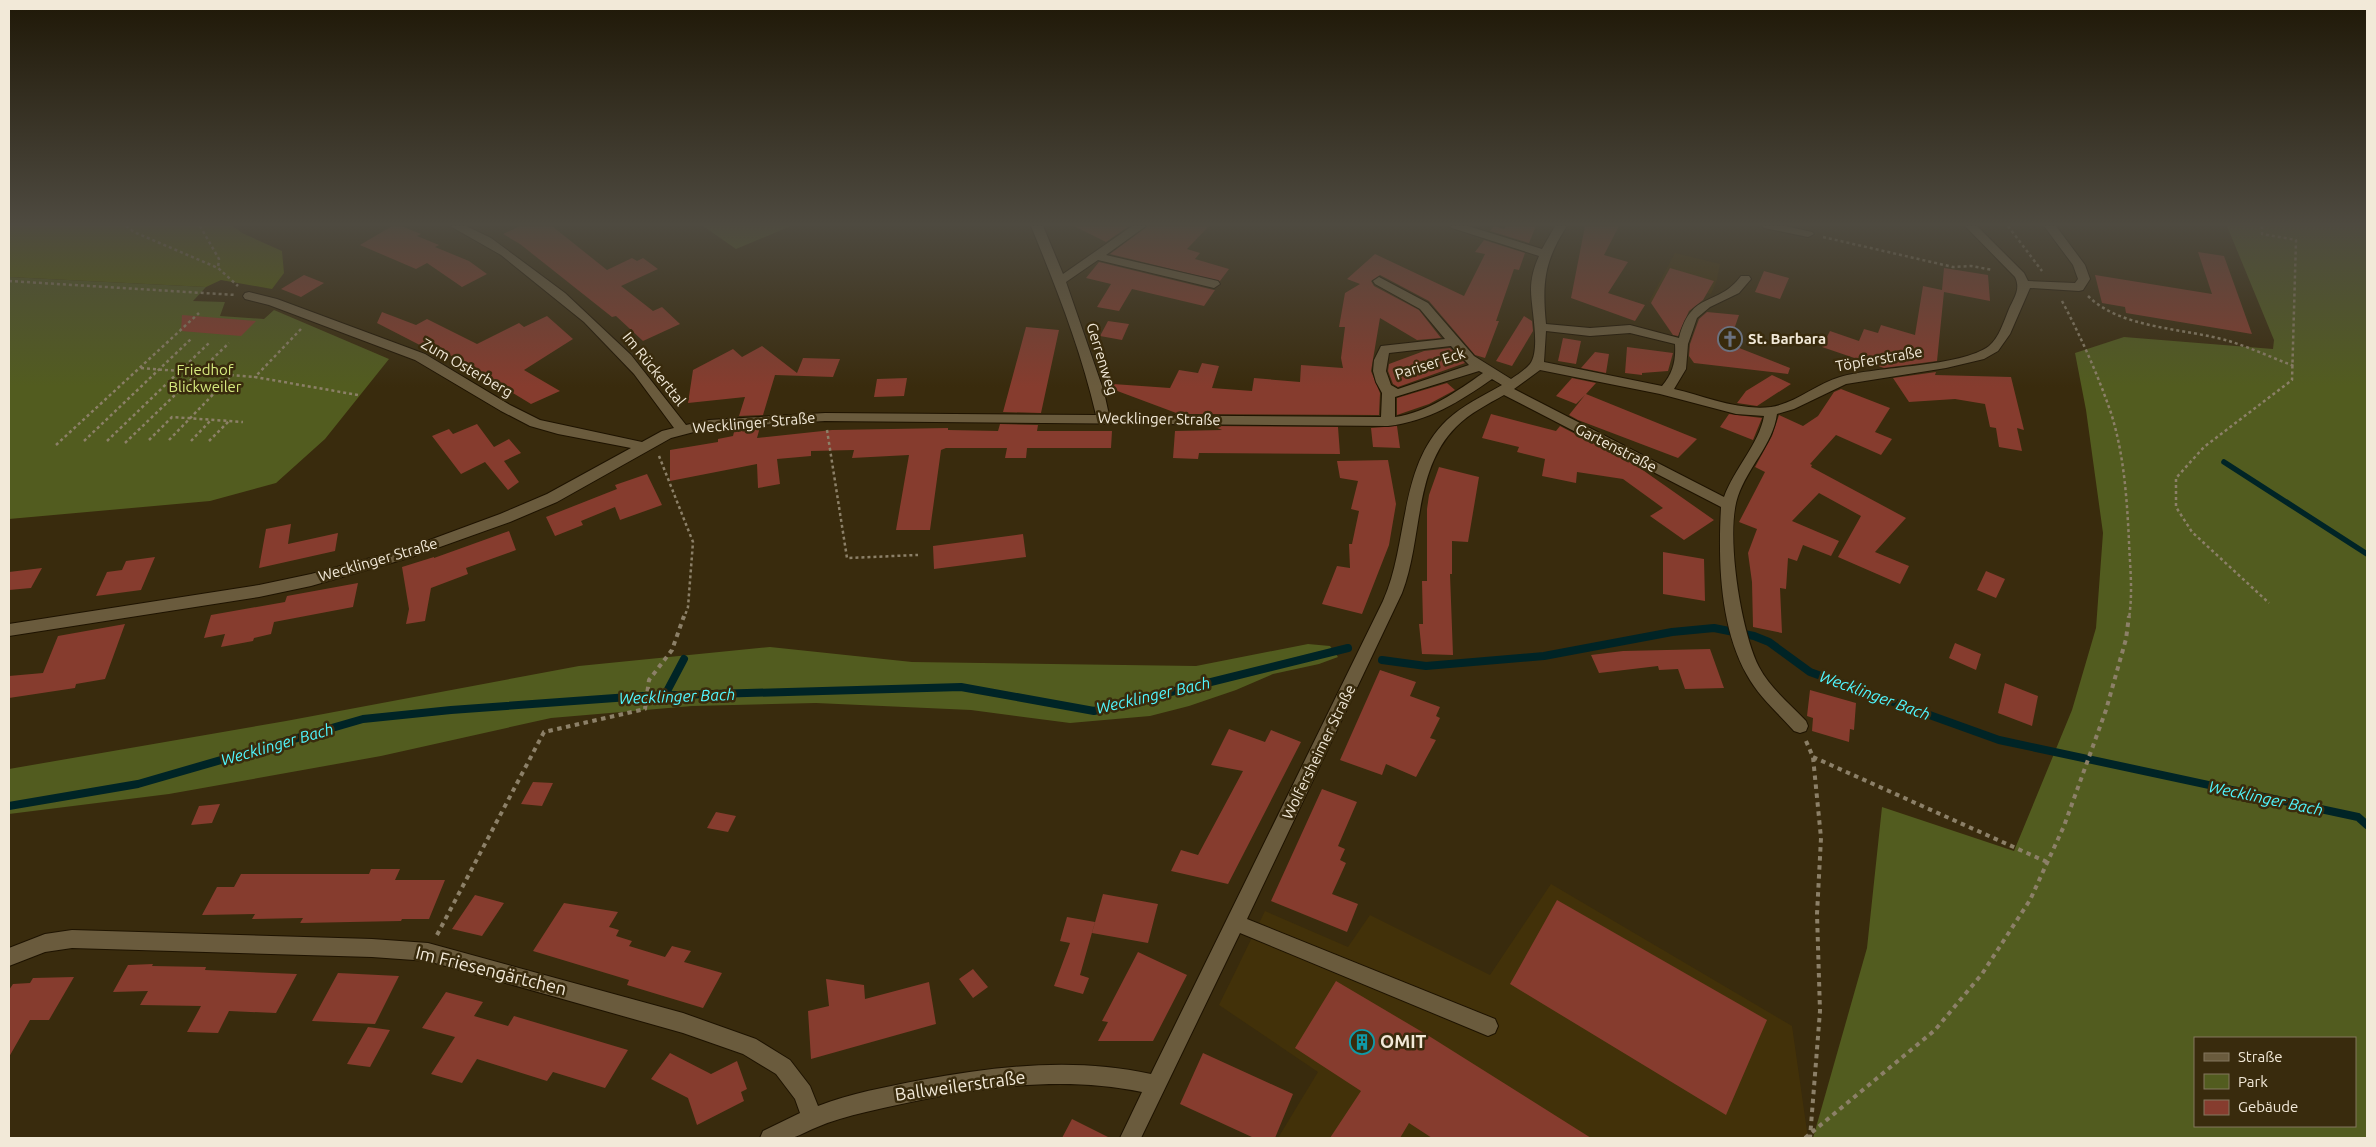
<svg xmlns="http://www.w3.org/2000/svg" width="2376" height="1147" viewBox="0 0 2376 1147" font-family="Ubuntu,sans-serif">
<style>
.built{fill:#423109}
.green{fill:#525c1f;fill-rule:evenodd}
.forest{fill:#556109}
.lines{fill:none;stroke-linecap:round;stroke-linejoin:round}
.stream-far1{stroke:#002426;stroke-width:5.5}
.stream{stroke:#002426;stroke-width:8}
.building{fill:#863c2e}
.minor-casing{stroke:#1e1301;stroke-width:2}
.path-far1{stroke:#8c8068;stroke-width:2.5;stroke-dasharray:3 3;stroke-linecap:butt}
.path{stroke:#8c8068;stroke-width:4;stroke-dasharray:4.5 4.5;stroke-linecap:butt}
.minor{fill:#6a5b3d;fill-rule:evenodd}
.labels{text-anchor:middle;stroke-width:5;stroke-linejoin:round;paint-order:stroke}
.poi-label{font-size:15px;font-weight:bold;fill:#f2e9d8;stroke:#392b0d;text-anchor:start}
.street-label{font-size:15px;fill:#f2e9d8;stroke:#392b0d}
.park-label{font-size:15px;fill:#d6e97e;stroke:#392b0d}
.water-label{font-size:16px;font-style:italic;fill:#50f7ff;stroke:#392b0d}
.near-street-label{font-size:18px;fill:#f2e9d8;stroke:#392b0d}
.near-poi-label{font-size:18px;font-weight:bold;fill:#f2e9d8;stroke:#392b0d;text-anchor:start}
</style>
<rect width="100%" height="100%" fill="#392b0d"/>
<path class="built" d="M1675,253l45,11 -3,16 -6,14 -20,-5 -13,21 -29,-8z
M1551,884l241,142 16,112h-530l40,-66 -99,-67 46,-94 83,36 22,-32 120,60z"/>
<path class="green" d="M703,226h88l-55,23z
M2227,226h140v912h-554l54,-190 15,-141 132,44 58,-141 24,-82 7,-95 -17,-123 -11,-57 49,-16 149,12 1,-9zM2195,1038h160v88h-160z
M9,277l197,10 -13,14 32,1 -5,14 44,3 10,-9 115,49 -64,80 -49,44 -66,18 -201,18z
M1308,644l22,2 8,11 -19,7 -46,10 -37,16 -47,16 -39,10 -80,7 -99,-13 -155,-7 -124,3 -141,12 -170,38 -212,38 -160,20v-45l277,-48 293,-55 191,-19 142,15 284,4z"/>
<path class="forest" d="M9,226h224l9,7 40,18 2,22 -12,16 -51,-9 -15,7 -197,-10z"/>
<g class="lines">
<path class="stream-far1" d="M2224,462l143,92"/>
<path class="stream" d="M1382,660l44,6 118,-10 128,-24 42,-4 40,8 15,6 41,30 189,68 359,77 9,8
M665,695l19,-36
M9,806l129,-22 225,-65 88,-9 192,-14 318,-9 133,24 254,-63"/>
</g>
<path class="building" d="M392,226h9l20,8 -4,2 22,9 -4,2 34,14 18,13 -25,13 -35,-24 -11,6 -56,-24z
M520,226h32l55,44 25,-12 5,3 6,-3 15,11 -37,17 32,25 9,-4 18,17 -37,17 -27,-25 -4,1 -92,-73 -17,-10z
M1074,226h55l-23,16z
M1148,226h61l-22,23 13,4 -5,6 34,10 -9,12 -110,-27z
M1494,226l10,3 2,-3h30l-7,17 -39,-12z
M1585,226h34l-15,29 24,7 -20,31 37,12 -10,16 -64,-23z
M1484,240l41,13 -6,17 -5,-1 -18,52h3l-14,37 -10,-3 -46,-54 -49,-26 -9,6 3,5 45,24 22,28 -24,2 -37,-22 -9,53 9,22 -1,22 -200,-1 -67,-25 1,-5 57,4 9,-18 19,3 4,-10 17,3 -7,22 40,3 2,-13 46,4 1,-17 42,3 -2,-10 4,-31h-6l6,-34 15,-9 -13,-5 28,-25 89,42 21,-42 -10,-2z
M2198,252l26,4 28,78 -126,-21 -1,-6 -23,-4 -7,-28 117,19z
M1099,262l115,28h1l-11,16 -72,-17 -13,22 -22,-4 14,-23 -25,-6z
M1670,268l44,13 -11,19 -14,11 -11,25 -5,-1 -22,-32z
M1944,268l44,7 2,26 -46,-9 -7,69 -53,7 -62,-21 8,-16 29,10 5,-12 14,4 3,-8 34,10 8,-49 19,4z
M1764,271l25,7 -9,21 -25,-7z
M304,275l20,8 -23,14 -20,-8z
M382,312l34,13 11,-6 50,25 42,-21 5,4 23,-11 26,23 -49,31 36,21 -29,13 -81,-49 -5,3 -68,-35z
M1707,312l32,3 -10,29 61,24 -2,6 -94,-11 -5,-7 1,-12 9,-25z
M182,315l74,6 -15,15 -60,-5z
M1524,316l8,5 1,10 -21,35 -16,-5z
M1108,321l21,3 -7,16 -22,-4z
M1026,327l33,3 -18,83 -38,-1z
M1563,338l18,3 -5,23 -18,-3z
M762,346l35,27 6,-15 37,1 -7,18 -58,-2 -12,40 -24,1 6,-19 -57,6 5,-33 40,-21 9,8z
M1627,347l46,6 -5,18 -26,2v2l-17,-2z
M1450,348l15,15 -67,24 -5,-3 -5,-13 1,-7 35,-13z
M1595,352l14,2 -3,19 -25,-5z
M1936,372l-1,3 76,2 13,53 -7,-2 5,23 -23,-4 -3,-19 -6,-1 -5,-23 -30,-5 -46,3 -16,-24z
M1772,375l19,9 -34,22 -20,-3 9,-12z
M907,378l-3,18 -30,1 3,-18z
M1572,378l24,5 -10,11 111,45 -19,19 -100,-38 -9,-5 16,-20 -9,9 -20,-8z
M1447,383l8,7 -26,14 -32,11v-17z
M1841,389l49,19 -15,24 17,7 -11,16 -45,-20 -26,29 2,1 -1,2 95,51 -31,34 34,14 -9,18 -62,-27 23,-41 -42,-23 -27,28 47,20 -8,15 -28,-11 -6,16 -9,-3 -2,31 -6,-1 2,45 -29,-6 -1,-45 -4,-29 9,-24 -18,-7 26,-50 -10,-5 17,-31 7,-21 24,11 15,-10 16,-24z
M1491,414l65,17 4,-5 77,40 77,54 -30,20 -34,-24 13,-8 -40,-29 -46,-7 -1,11 -34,-7 3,-17 -28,-7 2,-5 -37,-9z
M1729,414l33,4 -9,22 -33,-13z
M477,424l17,23 15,-8 12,14 -17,8 15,21 -11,8 -23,-28 -24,12 -29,-38 17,-7 4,5z
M1000,424l38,1 -1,6h75l-1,17h-84l-1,10h-21l2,-10h-61l-5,2 -11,80h-34l13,-75 -57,3 2,-8 -43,1v5l-34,3 3,25 -22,4 -1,-24 -87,17v-31l48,-8v-3l15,-3 2,-8 25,-1 -3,11 75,-8 116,-2v2l50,1z
M1213,426l125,1 2,27 -141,-1 -1,6 -25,-1 2,-27 47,-1z
M1397,426l3,22 -27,-1 -2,-19z
M1388,460l8,44 -7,41 -27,69 -40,-10 15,-38 13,2 -1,-24h3l7,-33 -8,-2 7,-28 -18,-3 -3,-17z
M1439,467l40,10 -11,65 -16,-1v33h-2l3,81 -31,-1 -3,-30h4l-1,-43h5v-72l2,-14z
M647,474l15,31 -42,15 -5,-13 -34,14 2,4 -28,11 -9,-19 71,-28 -2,-4z
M291,524l-3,20 50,-11 -3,18 -76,17 7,-39z
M509,531l7,19 -50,18 2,6 -37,14 -6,33 -19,3 3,-15 -7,-42 32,-10v1z
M1023,534l3,23 -92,12 -1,-23z
M1663,552l41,7 1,42 -42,-7z
M155,557l-14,33 -45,6 11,-24 15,-2 4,-9z
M42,568l-11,20 -22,2v-18z
M1986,571l19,8 -9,19 -19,-8z
M358,583l-5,24 -79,15 -3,12 -17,4 -1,3 -32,6 4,-13 -21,4 7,-23 74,-13 2,-6z
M125,624l-20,55 -29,5 -1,4 -66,10v-22l34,-3 15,-37z
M1955,643l26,11 -5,16 -27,-12z
M1710,649l14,39 -39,1 -7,-20 -19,1 -1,-4 -59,7 -8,-18 32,-4z
M1380,670l36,12 -6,14 30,11 -4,9 4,2 -10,20 6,2 -20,37 -30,-13 -4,11 -42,-15z
M2005,683l33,13 -6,30 -34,-13z
M1810,690l46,13 -2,27 -4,-1 -1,13 -37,-11 1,-13 -6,-2z
M1229,729l36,13 6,-12 30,12 -73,142 -57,-13 10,-21 17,5 45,-84 -32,-6z
M533,782l20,1 -11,23 -21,-2z
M1322,789l35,13 -19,44 7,3 -5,11 6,3 -14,31 26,10 -11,28 -76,-31z
M220,804l-8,19 -21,2 8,-19z
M716,812l20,4 -8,16 -21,-4z
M371,869h29l-5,11h50l-16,39h-27l-1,2 -101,2 3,-5 -51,1 3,-5 -53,1 15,-28h17l7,-13h128z
M1103,894l55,10 -10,39 -56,-10z
M475,895l29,8 -22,33 -30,-7z
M1557,900l210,120 -41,95 -216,-131z
M564,903l54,9 -9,15 10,3 -3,6 16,5 -3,5 36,11 7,-11 19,5 -7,11 38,11 -19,35 -76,-23 2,-5 -96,-29z
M1067,917l28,5 -15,53 9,3 -6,16 -29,-8 16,-43 -10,-2z
M1138,952l49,23 -34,66h-55l10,-19 -6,-1z
M153,964l-1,2 54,1 -1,3 92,4 -21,39 -47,-2 -11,22 -31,-1 14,-26 -61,-1 8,-14 -35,1 15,-27z
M973,969l15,18 -15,11 -14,-19z
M338,973l61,3 -24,48 -63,-3z
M74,977l-25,43h-19l-21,37v-67l4,-6 17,-1 3,-5z
M826,979l38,6 1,14 64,-17 7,42 -125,35 -3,-48 21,-5z
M1336,981l93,55 162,102h-159l-23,-15 -9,15h-70l31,-47 -66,-43z
M446,992l37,10 -9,14 34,10 6,-10 114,34 -23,38 -52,-16 -6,9 -70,-22 -15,24 -31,-9 24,-37 -33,-9z
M368,1027l22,3 -20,37 -23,-3z
M670,1053l41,21 26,-13 10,28 -6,3 3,9 -47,24 -9,-27 -37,-19z
M1203,1053l90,41 -18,44h-21l-74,-34z
M1072,1119l38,19h-48z"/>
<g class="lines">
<defs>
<path id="minor" d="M450,226h16l25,12 74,55 66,62 55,70 23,-5 116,-7 271,2c-15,-65 -40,-128 -65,-189h12l20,48 69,-48h14l-40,29 112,26 2,3 -6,4 -116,-28 -32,22 38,110 5,23 272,2 1,-24 -6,-11 -3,-11 1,-11 7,-14 64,-7 -25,-30 -45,-25 -2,-3 6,-4 49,26 46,53 37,23c6,-4 14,-9 19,-15 11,-14 1,-56 1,-74 0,-12 3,-23 8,-34l-87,-28 -2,-2h18l74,23 13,-23h12c-23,35 -25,57 -21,98l44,4 40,-3 49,13c13,-49 38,-30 62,-62h8l2,3 -12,14 -29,14 -13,11 -9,26 -2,25 -12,20c31,7 64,22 97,18 25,-4 45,-23 69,-30 37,-11 121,-10 149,-31 10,-8 15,-25 20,-37 5,-11 12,-20 6,-32l-50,-51h12l47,47 4,8 47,2 3,-4 -5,-14 -29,-39h12l29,39 5,14 -7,11 -4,1 -49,-3 -20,46 -12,17 -14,8 -38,9 -100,16 -52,25 -17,5c-4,30 -29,53 -39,82 -13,37 3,136 21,171 11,21 31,37 47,54l2,5 -2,5 -6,2 -6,-2c-16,-18 -35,-34 -47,-56 -27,-48 -29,-113 -26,-168l-217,-112c-16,9 -34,18 -48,32 -43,43 -33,112 -54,166l-155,326 248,100 3,7 -3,7 -7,3 -248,-103 -99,205h-21l22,-46c-90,-19 -188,-1 -276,20 -18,4 -35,9 -51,16 -8,3 -17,9 -25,10 -10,2 -20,0 -30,0l3,-7 37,-18 -5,-14 -19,-25 -33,-20 -60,-21 -255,-72 -56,-4 -300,-9 -27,4 -36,14v-18l36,-14 27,-4 300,9 56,4 255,70 73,26 34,21 20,26 8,20c33,-13 68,-19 103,-26 77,-14 153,-23 230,-6l232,-473c26,-58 15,-134 64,-181 16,-15 36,-24 55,-35l-10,-6c-33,23 -63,42 -104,47l-563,-5 -116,7 -38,10 -114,64 -47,20 -98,35 -101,29 -52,11 -250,39v-12l250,-39 52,-11 97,-26 92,-34 47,-20 84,-46 -73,-14 -28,-8 -29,-15 -86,-51 -146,-55 -24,-6 -2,-3 2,-3 4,-1 28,7 148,55 85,51 30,15 102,22 20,-11 12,-3 -40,-54 -50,-52 -83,-67zM1546,331l44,5 40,-3 45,11c1,17 -2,29 -13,42l-118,-24zM1451,346l18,19 -71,24 -7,-4 -5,-14 3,-18zM1540,370l120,24 76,20 28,2c-5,28 -30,53 -40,81l-210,-108zM1479,371l4,2c-27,19 -55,39 -88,44v-20z
M1762,226h23l27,6 2,2 -6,3 -44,-9z"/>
</defs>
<use href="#minor" class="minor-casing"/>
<path class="path-far1" d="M126,226l8,6 84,36 20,18
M200,226l19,33 -1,9
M2008,226l34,45
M2262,226v8l34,6 -4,140 -88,67 -28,31v29l16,25 77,71
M1823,237l130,30 18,-1 22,4
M9,281l227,14
M2088,296c33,33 97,32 141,45 22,7 44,17 65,25
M2062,301c19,36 36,74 49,112 13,41 16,86 18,129 1,25 4,50 0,76
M301,329l-46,48 103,18
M141,368l114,9
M827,430l20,128 71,-3
M149,440l23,-23 71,5
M169,440l61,-63
M84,441l108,-103
M107,441l103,-99
M191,441l20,-21
M209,441l20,-20
M125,443l104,-100
M56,445l143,-132
M659,456l34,86 -5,65 -4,11"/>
<path class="path" d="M1806,741l7,16 8,81 -4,76 3,97 -10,127
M1813,757l234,105
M437,935l107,-203 101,-23 4,-29 23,-30 12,-34
M1805,1138l130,-108 47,-56 48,-74 34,-74 42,-116 20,-71 3,-23"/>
<use href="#minor" class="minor"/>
</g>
<linearGradient id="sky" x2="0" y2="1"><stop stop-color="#1f1807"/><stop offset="0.58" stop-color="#4e4a40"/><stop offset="1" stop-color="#4e4a40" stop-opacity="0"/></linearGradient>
<rect width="2376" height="387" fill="url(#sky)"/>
<defs>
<symbol id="church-ring" viewBox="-11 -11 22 22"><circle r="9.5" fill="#392b0d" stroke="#6b7280" stroke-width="1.5"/><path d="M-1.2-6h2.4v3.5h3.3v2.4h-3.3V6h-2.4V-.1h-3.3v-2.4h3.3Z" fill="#6b7280"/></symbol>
<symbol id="building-ring" viewBox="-11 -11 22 22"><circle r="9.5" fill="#392b0d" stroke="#0f9aa8" stroke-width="1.5"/><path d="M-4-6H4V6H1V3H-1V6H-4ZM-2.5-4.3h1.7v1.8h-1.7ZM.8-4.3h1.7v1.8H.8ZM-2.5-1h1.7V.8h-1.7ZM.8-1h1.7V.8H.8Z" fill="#0f9aa8"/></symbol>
</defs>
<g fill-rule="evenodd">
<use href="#church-ring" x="1716" y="325" width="28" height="28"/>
<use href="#building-ring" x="1348" y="1028" width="28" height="28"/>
</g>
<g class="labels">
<g class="poi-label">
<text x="1748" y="344">St. Barbara</text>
</g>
<g class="street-label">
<text transform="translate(1102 359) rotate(73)" y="5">Gerrenweg</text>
<text transform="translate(1879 359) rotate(-10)" y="5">Töpferstraße</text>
<text transform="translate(1430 364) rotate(-18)" y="5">Pariser Eck</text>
<text transform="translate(467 368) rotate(30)" y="5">Zum Osterberg</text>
<text transform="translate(654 369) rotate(51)" y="5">Im Rückerttal</text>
<text transform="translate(1159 419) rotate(1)" y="5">Wecklinger Straße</text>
<text transform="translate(754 423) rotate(-5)" y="5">Wecklinger Straße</text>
<text transform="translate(1616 448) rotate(27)" y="5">Gartenstraße</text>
<text transform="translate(378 560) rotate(-16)" y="5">Wecklinger Straße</text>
<text transform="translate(1319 752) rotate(-64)" y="5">Wolfersheimer Straße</text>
</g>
<g class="park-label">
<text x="205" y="375">Friedhof<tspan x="205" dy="17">Blickweiler</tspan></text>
</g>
<g class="water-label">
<text transform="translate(1153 695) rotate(-13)" y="6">Wecklinger Bach</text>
<text transform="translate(1875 695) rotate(20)" y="6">Wecklinger Bach</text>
<text transform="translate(677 696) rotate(-2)" y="6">Wecklinger Bach</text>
<text transform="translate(277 744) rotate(-16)" y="6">Wecklinger Bach</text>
<text transform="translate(2266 798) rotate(12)" y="6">Wecklinger Bach</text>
</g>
<g class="near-street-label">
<text transform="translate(491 971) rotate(14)" y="6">Im Friesengärtchen</text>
<text transform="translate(960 1086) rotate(-8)" y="6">Ballweilerstraße</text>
</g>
<g class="near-poi-label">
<text x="1380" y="1048">OMIT</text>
</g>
</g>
<rect width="2376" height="1147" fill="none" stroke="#f2e9d8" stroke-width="20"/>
<rect x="2194" y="1037" width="162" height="90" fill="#392b0d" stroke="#83775e"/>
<rect x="2204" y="1053" width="25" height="8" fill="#6a5b3d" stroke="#83775e"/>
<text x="2238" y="1062" font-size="15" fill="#f2e9d8">Straße</text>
<rect x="2204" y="1074" width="25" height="15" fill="#525c1f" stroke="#83775e"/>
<text x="2238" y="1087" font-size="15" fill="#f2e9d8">Park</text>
<rect x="2204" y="1100" width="25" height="15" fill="#863c2e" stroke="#83775e"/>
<text x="2238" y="1112" font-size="15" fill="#f2e9d8">Gebäude</text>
</svg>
